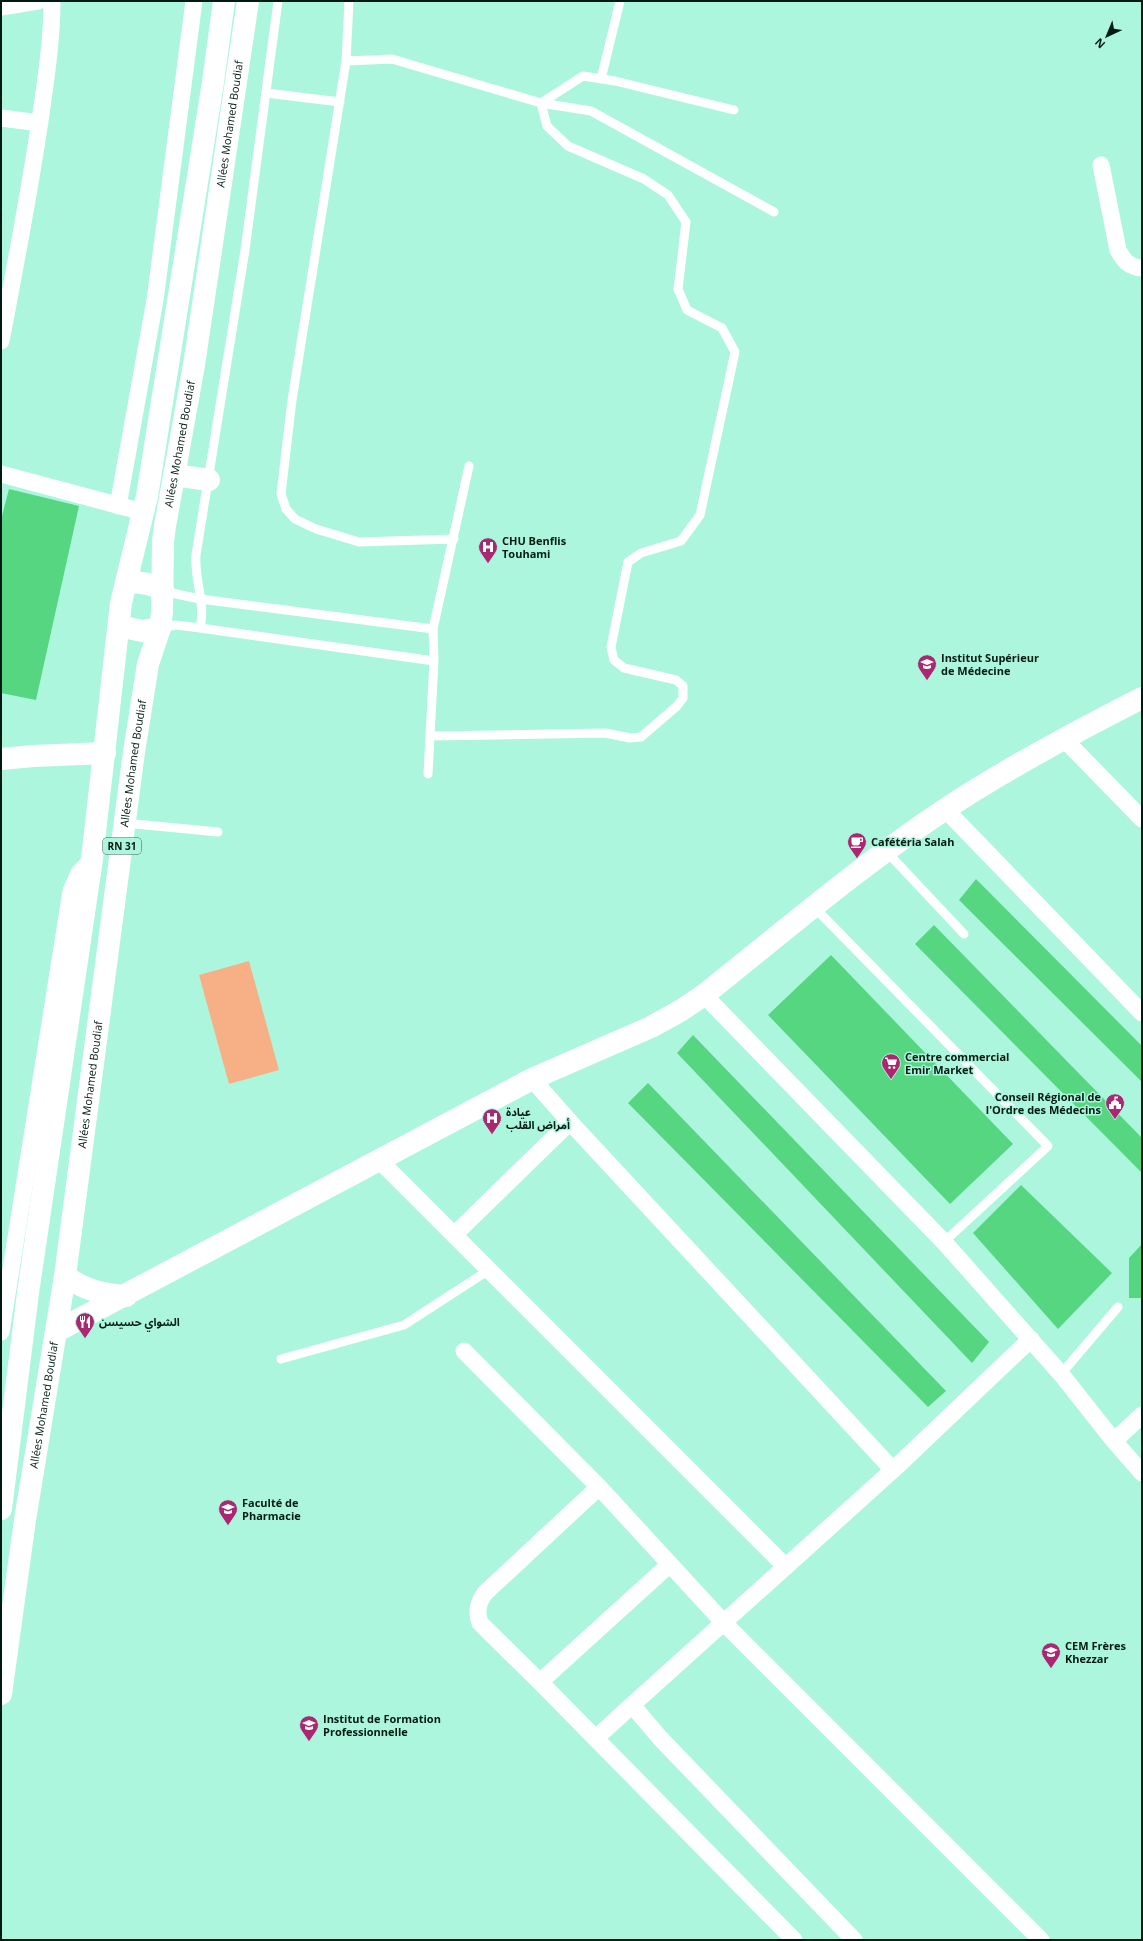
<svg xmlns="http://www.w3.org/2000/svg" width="1143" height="1941" viewBox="0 0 1143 1941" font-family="'Open Sans','Noto Sans Arabic',sans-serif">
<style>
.green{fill:#f7b086}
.building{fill:#56d680}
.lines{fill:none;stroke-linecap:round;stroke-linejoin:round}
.lane{stroke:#fff;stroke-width:9}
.street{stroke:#fff;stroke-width:17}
.secondary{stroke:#fff;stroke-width:22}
.primary{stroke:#fff;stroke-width:22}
.labels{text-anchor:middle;stroke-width:3;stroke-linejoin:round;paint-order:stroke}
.shield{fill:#acf6dd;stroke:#345b4e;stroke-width:1}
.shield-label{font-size:10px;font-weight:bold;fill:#001911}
.street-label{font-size:11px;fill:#001911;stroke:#acf6dd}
.poi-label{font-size:11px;font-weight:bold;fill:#001911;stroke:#acf6dd;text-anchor:start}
</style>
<rect width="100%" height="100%" fill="#acf6dd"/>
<path class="green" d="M249,961l30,109 -50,14 -30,-109z"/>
<path class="building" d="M9,489l70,17 -43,194 -35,-7v-173z
M976,879l166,167v36l-183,-182z
M934,925l208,213v35l-227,-229z
M831,955l182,189 -63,60 -182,-189z
M693,1035l296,307 -17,21 -295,-310z
M648,1083l298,308 -18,16 -300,-304z
M1021,1185l91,88 -54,56 -85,-96z
M1142,1244v54h-13v-40z"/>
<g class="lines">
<path class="lane" d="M349,1l-3,60 -54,339 -11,94 5,15 9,10 21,10 43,13 95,-3
M346,61l46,-2 149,44 50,8 183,101
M601,79l19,-78
M266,93l74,9
M163,589l13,5 24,5 233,30
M160,628l16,-3 24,3 234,33
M200,628c6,-24 -6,-49 -4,-73l49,-305 33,-249
M430,736l175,-3 25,5 11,-1 36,-31 6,-8v-12l-7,-6 -52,-12 -10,-8 -3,-13 17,-85 13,-9 40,-12 19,-26 35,-163 -13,-24 -35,-18 -9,-21 8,-67 -18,-27 -24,-16 -76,-33 -21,-20 -6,-23 42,-27 32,5 119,29
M428,774l6,-113 -1,-32 36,-163
M125,823l93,9
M886,851l78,83
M815,908l233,238 -104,96
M281,1359l123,-34 85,-55
M1061,1374l57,-67"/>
<path class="street" d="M1,7l37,-6
M1,118l39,5
M1101,165l17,85c6,11 11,17 24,18
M1,341c15,-78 30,-156 41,-234 5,-36 10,-70 10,-106
M1,474l142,38
M118,506l37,-206 39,-299
M1063,738l79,81
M945,809l197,204
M704,995l240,247 117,132 53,67 28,32
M532,1079l38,43 323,348
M380,1161l406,406
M454,1235l116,-113
M1,1332l70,-441 8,-18 13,-14
M464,1351l135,136 125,136 317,317
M1114,1441l28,-26
M599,1487l-114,106c-7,10 -9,18 -5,30l60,59 130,-118
M540,1682l254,258
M596,1738l36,-33
M854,1940l-194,-202 -28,-33 261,-235 138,-131"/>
<path class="secondary" d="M1,759l32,-3 72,-3
M65,1276c19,14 37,18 61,20
M57,1331l475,-252 119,-52 29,-16 24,-16c79,-63 156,-129 240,-185 63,-42 131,-78 198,-112"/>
<g class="primary">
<path d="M174,475l35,5"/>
<path d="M127,581l21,3 15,5"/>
<path d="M119,626l23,5 18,-3"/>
<path d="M1,1509l27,-216 64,-434 29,-256 26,-107 66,-414 11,-81"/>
<path id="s1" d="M1,1694l24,-174 40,-244 69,-524 14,-88 12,-36 2,-16 1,-71 2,-15 29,-161 54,-364"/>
</g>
</g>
<defs>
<symbol id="hospital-pin" viewBox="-11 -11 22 30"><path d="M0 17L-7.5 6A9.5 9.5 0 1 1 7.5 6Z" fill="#ab2771" stroke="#acf6dd"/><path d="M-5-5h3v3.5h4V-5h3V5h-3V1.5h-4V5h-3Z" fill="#fff"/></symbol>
<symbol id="university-pin" viewBox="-11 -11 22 30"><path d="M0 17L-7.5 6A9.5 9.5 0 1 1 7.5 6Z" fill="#ab2771" stroke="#acf6dd"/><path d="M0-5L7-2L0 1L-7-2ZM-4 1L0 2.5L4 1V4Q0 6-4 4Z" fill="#fff"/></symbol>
<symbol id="cafe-pin" viewBox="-11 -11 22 30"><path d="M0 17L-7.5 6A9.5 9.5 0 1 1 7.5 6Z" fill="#ab2771" stroke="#acf6dd"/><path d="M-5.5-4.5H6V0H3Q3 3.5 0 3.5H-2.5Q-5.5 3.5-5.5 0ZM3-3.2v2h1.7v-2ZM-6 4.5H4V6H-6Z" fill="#fff"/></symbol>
<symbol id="supermarket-pin" viewBox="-11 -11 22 30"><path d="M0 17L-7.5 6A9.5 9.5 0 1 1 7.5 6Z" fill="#ab2771" stroke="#acf6dd"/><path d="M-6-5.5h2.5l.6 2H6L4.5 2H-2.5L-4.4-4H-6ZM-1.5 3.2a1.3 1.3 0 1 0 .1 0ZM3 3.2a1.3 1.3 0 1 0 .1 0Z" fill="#fff"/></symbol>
<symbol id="civic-pin" viewBox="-11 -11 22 30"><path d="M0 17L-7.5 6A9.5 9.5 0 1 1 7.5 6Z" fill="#ab2771" stroke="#acf6dd"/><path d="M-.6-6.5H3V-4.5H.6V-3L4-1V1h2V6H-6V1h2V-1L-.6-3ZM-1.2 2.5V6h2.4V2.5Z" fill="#fff"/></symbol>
<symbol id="restaurant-pin" viewBox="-11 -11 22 30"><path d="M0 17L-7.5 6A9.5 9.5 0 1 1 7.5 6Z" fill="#ab2771" stroke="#acf6dd"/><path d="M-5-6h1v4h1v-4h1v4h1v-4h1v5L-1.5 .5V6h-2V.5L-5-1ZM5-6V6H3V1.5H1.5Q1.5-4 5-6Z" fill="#fff"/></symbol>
<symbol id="school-pin" viewBox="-11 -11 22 30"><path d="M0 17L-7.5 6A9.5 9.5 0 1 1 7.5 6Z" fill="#ab2771" stroke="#acf6dd"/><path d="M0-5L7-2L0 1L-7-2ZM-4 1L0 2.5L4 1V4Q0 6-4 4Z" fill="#fff"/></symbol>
</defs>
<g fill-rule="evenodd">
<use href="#hospital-pin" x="477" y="536" width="22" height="30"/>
<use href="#university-pin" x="916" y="653" width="22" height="30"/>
<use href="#cafe-pin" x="846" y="831" width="22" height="30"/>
<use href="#supermarket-pin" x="880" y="1052" width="22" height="30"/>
<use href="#civic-pin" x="1104" y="1092" width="22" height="30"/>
<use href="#hospital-pin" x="481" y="1107" width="22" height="30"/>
<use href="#restaurant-pin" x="74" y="1311" width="22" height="30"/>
<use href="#university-pin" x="217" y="1498" width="22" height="30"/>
<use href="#school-pin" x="1040" y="1641" width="22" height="30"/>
<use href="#university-pin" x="298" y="1714" width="22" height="30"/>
</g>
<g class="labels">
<rect class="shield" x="103" y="838" width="38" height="16" rx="3"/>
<g class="shield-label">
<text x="122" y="850">RN 31</text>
</g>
<g class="street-label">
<text dy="4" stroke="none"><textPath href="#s1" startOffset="1588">Allées Mohamed Boudiaf</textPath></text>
<text dy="4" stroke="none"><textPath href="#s1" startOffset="1264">Allées Mohamed Boudiaf</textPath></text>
<text dy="4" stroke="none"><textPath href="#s1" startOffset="940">Allées Mohamed Boudiaf</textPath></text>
<text dy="4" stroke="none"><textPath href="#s1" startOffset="616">Allées Mohamed Boudiaf</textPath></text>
<text dy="4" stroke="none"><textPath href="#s1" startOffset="292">Allées Mohamed Boudiaf</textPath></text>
</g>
<g class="poi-label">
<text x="502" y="545">CHU Benflis<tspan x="502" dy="13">Touhami</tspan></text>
<text x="941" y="662">Institut Supérieur<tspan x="941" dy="13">de Médecine</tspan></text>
<text x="871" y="846">Cafétéria Salah</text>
<text x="905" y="1061">Centre commercial<tspan x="905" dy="13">Emir Market</tspan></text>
<text x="1101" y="1101" text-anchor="end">Conseil Régional de<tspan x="1101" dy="13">l'Ordre des Médecins</tspan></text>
<text x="506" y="1116">عيادة<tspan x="506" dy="13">أمراض القلب</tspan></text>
<text x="99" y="1326">الشواي حسيسن</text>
<text x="242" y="1507">Faculté de<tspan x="242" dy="13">Pharmacie</tspan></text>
<text x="1065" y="1650">CEM Frères<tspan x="1065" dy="13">Khezzar</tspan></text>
<text x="323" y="1723">Institut de Formation<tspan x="323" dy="13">Professionnelle</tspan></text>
</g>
</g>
<rect width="1143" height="1941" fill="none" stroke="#001911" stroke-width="4"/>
<g transform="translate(1107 36) rotate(224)" stroke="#acf6dd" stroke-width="3" paint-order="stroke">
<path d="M0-3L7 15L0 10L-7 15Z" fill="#001911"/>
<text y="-6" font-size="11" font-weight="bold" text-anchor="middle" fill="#001911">N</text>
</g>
</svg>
